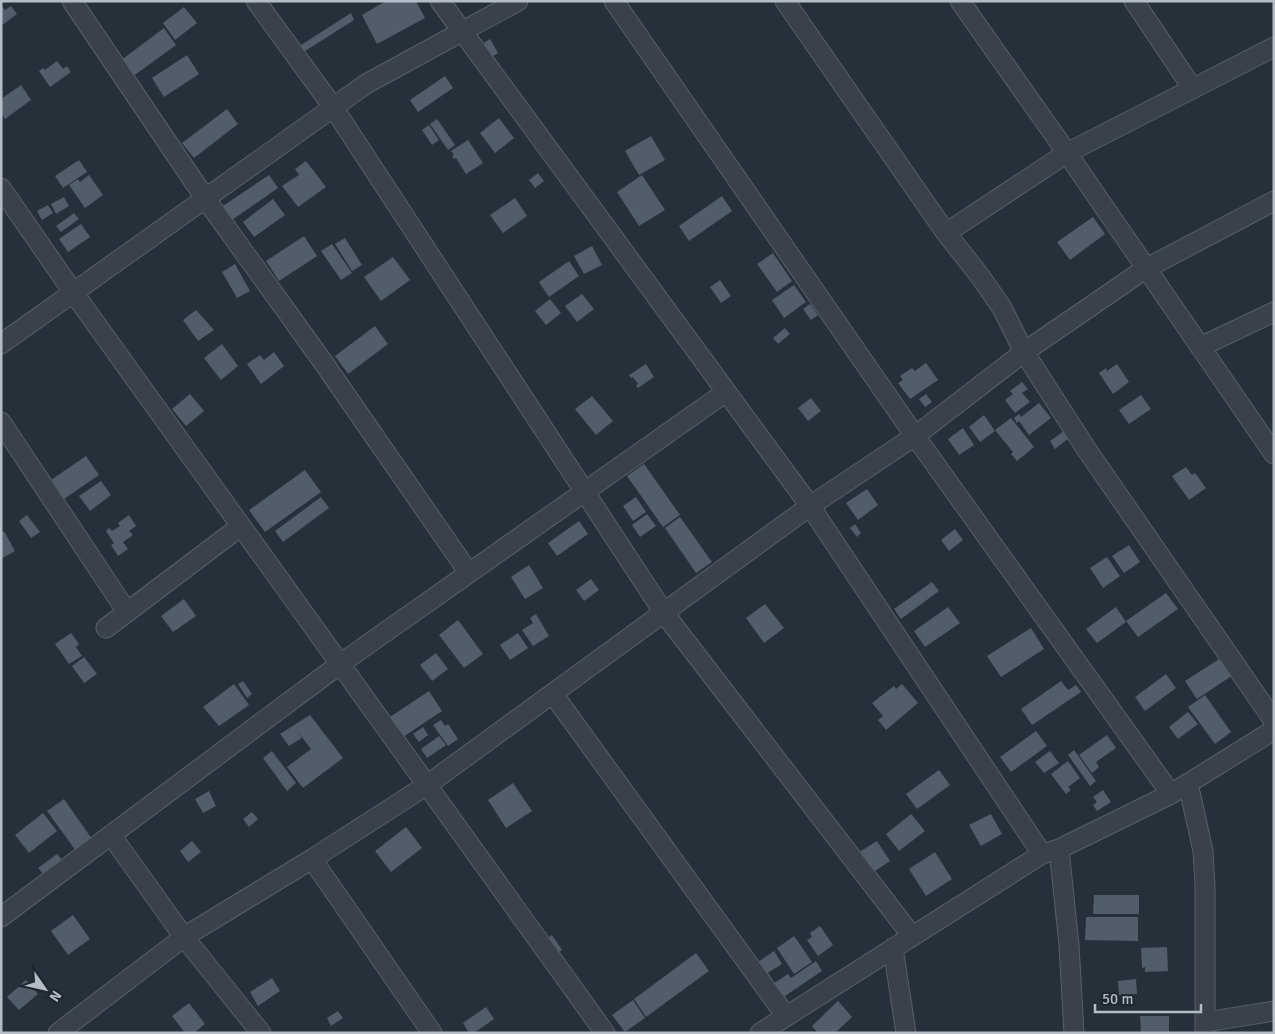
<svg xmlns="http://www.w3.org/2000/svg" width="1275" height="1034" viewBox="0 0 1275 1034" font-family="Signika,sans-serif">
<style>
.building{fill:#515d68}
.lines{fill:none;stroke-linecap:round;stroke-linejoin:round}
.minor-casing{stroke:#576068;stroke-width:21}
.minor{stroke:#39424a;stroke-width:19}
</style>
<rect width="100%" height="100%" fill="#25303a"/>
<path class="building" d="M386,1h30l9,17 -48,26 -15,-29z
M1,5l4,5 6,-4 6,8 -16,12z
M184,7l13,16 -22,17 -12,-17z
M351,13l3,7 -52,33 -4,-6z
M164,28l12,17 -44,32 -12,-16z
M490,39l8,14 -8,5 -8,-14z
M187,55l12,19 -35,23 -12,-19z
M57,61l6,8 4,-3 4,6 -21,15 -11,-16 4,-3 2,2z
M445,76l8,12 -35,24 -8,-12z
M21,85l10,15 -26,19 -4,-6v-14z
M227,109l11,15 -44,34 -12,-15z
M499,118l15,20 -19,15 -15,-20z
M437,119l18,26 -7,5 -18,-26z
M429,125l10,15 -7,5 -10,-15z
M651,136l14,24 -26,15 -14,-24z
M468,140l15,23 -17,11 -10,-16 -2,1 -2,-3 2,-1 -3,-4z
M79,160l8,12 -24,16 -8,-12z
M306,161l20,26 -28,20 -16,-21 17,-11 -4,-6z
M538,173l6,8 -9,7 -6,-8z
M89,175l14,20 -18,13 -16,-23 9,-6 2,3z
M269,175l9,13 -46,32 -9,-14z
M642,175l23,35 -26,16 -22,-34z
M722,196l10,15 -43,30 -10,-15z
M64,197l5,9 -13,8 -5,-10z
M515,198l12,18 -24,17 -13,-18z
M273,199l12,16 -31,22 -11,-15z
M48,205l5,8 -11,7 -5,-9z
M74,213l5,6 -18,13 -5,-6z
M1093,217l12,17 -35,26 -13,-18z
M81,224l9,13 -22,15 -9,-13z
M304,236l13,20 -38,25 -13,-20z
M345,238l17,27 -10,6 -17,-27z
M332,244l20,29 -11,7 -20,-29z
M592,246l10,19 -18,9 -10,-18z
M773,253l19,28 -15,11 -20,-28z
M393,257l17,23 -29,21 -17,-24z
M569,261l10,15 -30,21 -10,-15z
M235,264l15,27 -13,7 -15,-26z
M720,280l11,16 -10,7 -11,-16z
M794,285l12,17 -22,16 -12,-18z
M582,294l12,15 -17,13 -12,-16z
M550,299l11,14 -15,12 -11,-14z
M810,304l8,11 -7,5 -8,-11z
M196,310l18,20 -16,11 -15,-21z
M375,326l13,18 -40,30 -13,-18z
M785,328l5,6 -12,10 -5,-6z
M222,344l16,22 -17,14 -17,-22z
M274,352l10,14 -23,18 -14,-20 13,-9 4,5z
M926,363l12,17 -28,19 -12,-16 5,-3 -3,-4 12,-8 3,3z
M646,364l8,13 -16,11 -2,-2 2,-2 -5,-7 -2,1 -2,-3z
M1117,364l12,18 -16,12 -14,-21 7,-5 1,3z
M1022,382l6,7 -6,4 8,9 -15,11 -10,-13 8,-6 -3,-3z
M190,394l14,17 -18,15 -14,-17z
M926,394l6,8 -7,5 -6,-8z
M1141,395l10,14 -22,15 -10,-14z
M592,396l21,25 -17,14 -21,-26z
M811,398l10,13 -13,10 -10,-13z
M1039,403l12,15 -22,17 -10,-14 -2,2 -3,-5 5,-4 2,3z
M984,415l11,16 -15,11 -11,-15z
M1011,418l23,29 -17,14 -6,-7 2,-2 -18,-22z
M963,428l11,17 -15,10 -11,-16z
M1064,431l5,7 -14,11 -5,-8z
M86,456l13,19 -38,26 -13,-19z
M644,464l36,51 -17,12 -36,-51z
M1186,467l6,8 3,-2 11,15 -17,12 -17,-24z
M305,470l16,22 -56,40 -16,-22z
M101,481l10,14 -21,16 -11,-15z
M867,489l11,16 -20,15 -12,-17z
M321,497l8,11 -46,34 -8,-11z
M636,497l10,15 -13,9 -10,-15z
M647,514l9,12 -16,11 -8,-12z
M27,515l13,17 -9,6 -12,-17z
M129,515l7,11 -7,5 4,4 -10,7 5,7 -10,7 -7,-11 3,-2 -8,-12 3,-3 3,3 8,-5 -2,-3z
M680,517l32,45 -16,11 -31,-45z
M579,521l9,13 -31,22 -9,-13z
M855,524l6,9 -4,4 -7,-9z
M955,529l8,11 -14,11 -8,-11z
M4,531l11,20 -14,8v-26z
M1129,545l11,17 -16,11 -12,-17z
M1107,557l13,19 -17,12 -13,-20z
M529,565l14,23 -18,11 -14,-22z
M591,579l8,11 -15,11 -8,-11z
M932,582l7,9 -38,28 -7,-10z
M1166,593l12,16 -40,28 -12,-16z
M184,599l12,17 -23,16 -12,-16z
M765,604l19,24 -20,15 -18,-25z
M948,607l12,16 -35,24 -11,-16z
M1116,607l10,15 -29,21 -11,-14z
M536,614l13,22 -16,10 -11,-16 11,-7 -3,-5z
M458,620l25,34 -19,14 -25,-33z
M1031,628l13,21 -43,28 -14,-21z
M71,633l8,11 -3,3 6,9 -13,8 -14,-20z
M518,633l10,15 -18,12 -10,-15z
M436,653l12,16 -16,12 -12,-16z
M1224,656l12,17 -39,26 -12,-18z
M84,657l13,17 -13,9 -12,-17z
M1166,674l10,14 -31,23 -10,-14z
M243,681l9,13 -5,4 -9,-14z
M1061,681l7,9 8,-5 5,7 -49,33 -11,-16z
M234,684l15,21 -30,21 -16,-19z
M902,684l16,19 -32,27 -8,-10 5,-4 -11,-13 22,-17 2,3z
M429,691l13,20 -39,26 -13,-20z
M1205,695l26,37 -16,12 -27,-37z
M1188,712l10,12 -20,15 -9,-12z
M310,715l33,43 -40,30 -16,-21 24,-18 -16,-21 7,10 -13,8 -9,-12z
M441,720l4,6 3,-2 10,15 -10,7 -15,-21z
M423,727l5,8 -9,7 -6,-8z
M1036,731l11,15 -36,26 -11,-15z
M1107,735l9,13 -20,14 3,5 -7,6 -13,-18z
M439,736l7,9 -19,13 -6,-9z
M1074,750l22,31 -6,5 -22,-31z
M272,751l24,32 -9,8 -24,-33z
M1050,751l9,12 -15,10 -9,-11z
M1068,761l12,17 -12,9 3,3 -5,4 -15,-20z
M939,770l11,15 -33,24 -11,-15z
M513,783l19,28 -26,17 -18,-28z
M1103,790l8,12 -14,9 -4,-6 4,-3 -4,-5z
M209,791l7,15 -13,7 -8,-14z
M64,799l28,40 -16,12 -29,-40z
M252,812l6,7 -9,8 -6,-8z
M43,813l14,18 -28,22 -14,-18z
M911,814l14,17 -26,20 -13,-17z
M991,814l11,20 -21,12 -12,-21z
M406,827l16,21 -31,24 -16,-21z
M192,841l9,11 -13,10 -8,-11z
M877,841l13,20 -21,14 -13,-21z
M935,852l17,27 -26,17 -17,-27z
M57,854l6,7 -19,14 -6,-7z
M1094,895h45v19h-46z
M73,915l17,24 -22,16 -17,-24z
M1086,917h52v24l-53,-1z
M820,926l13,19 -15,11 -11,-16 5,-3 -2,-4z
M552,935l10,15 -10,7 -9,-15z
M794,936l18,26 -18,12 -17,-26z
M1167,947l1,24 -23,1v-5l-3,1 -1,-20z
M774,951l8,13 -16,10 -8,-12z
M696,953l13,18 -63,46 -12,-18z
M816,961l6,10 -46,31 -6,-16 18,-12 3,4z
M272,978l8,13 -22,15 -8,-14z
M1136,979l1,15 -18,1 -1,-14z
M26,980l12,14 -19,16 -12,-13z
M633,1000l12,18 -20,14 -13,-17z
M838,1001l14,16 -17,16h-17l-6,-7z
M189,1003l16,21 -11,9h-9l-13,-17z
M486,1007l8,12 -20,14h-5l-6,-10z
M338,1011l5,7 -12,8 -4,-8z
M1140,1016h29v17h-28z"/>
<g class="lines">
<defs>
<path id="minor" d="M72,1l133,197 118,164 146,211
M256,1l77,106 331,506 248,323
M440,1l370,505 232,348
M614,1l301,435 256,358
M785,1l161,232 34,43 22,32 22,44 63,98 187,271
M960,1l107,152 207,301
M1134,1l59,88
M1,188l72,104 532,741
M946,233l121,-80 207,-106
M1,344l365,-260 152,-83
M1200,347l74,-35
M1,422l126,190
M106,628l135,-102
M553,694l233,322
M1188,783l15,68 2,35v147
M111,835l73,102 77,96
M1059,849l10,96 5,88
M312,859l120,174
M1,917l339,-253 386,-272
M893,948l13,85
M1205,1022l69,-11
M58,1033l126,-96 128,-78 115,-74 383,-279 105,-70 109,-84 121,-83 129,-68
M760,1033l282,-179 17,-5 112,-55 103,-64"/>
</defs>
<use href="#minor" class="minor-casing"/>
<use href="#minor" class="minor"/>
</g>
<rect width="1275" height="1034" fill="none" stroke="#b4bdc6" stroke-width="5"/>
<g transform="translate(45 989) rotate(124)" stroke="#1e272f" stroke-width="4" paint-order="stroke">
<path d="M0-4L9 19L0 12L-9 19Z" fill="#b4bdc6"/>
<text y="-8" font-size="14" font-weight="bold" text-anchor="middle" fill="#b4bdc6">N</text>
</g>
<path d="M1095 1004v8h106v-8" fill="none" stroke="#b4bdc6" stroke-width="2.5"/>
<text x="1102" y="1004" font-size="15" fill="#b4bdc6" stroke="#1e272f" stroke-width="4" paint-order="stroke">50 m</text>
</svg>
